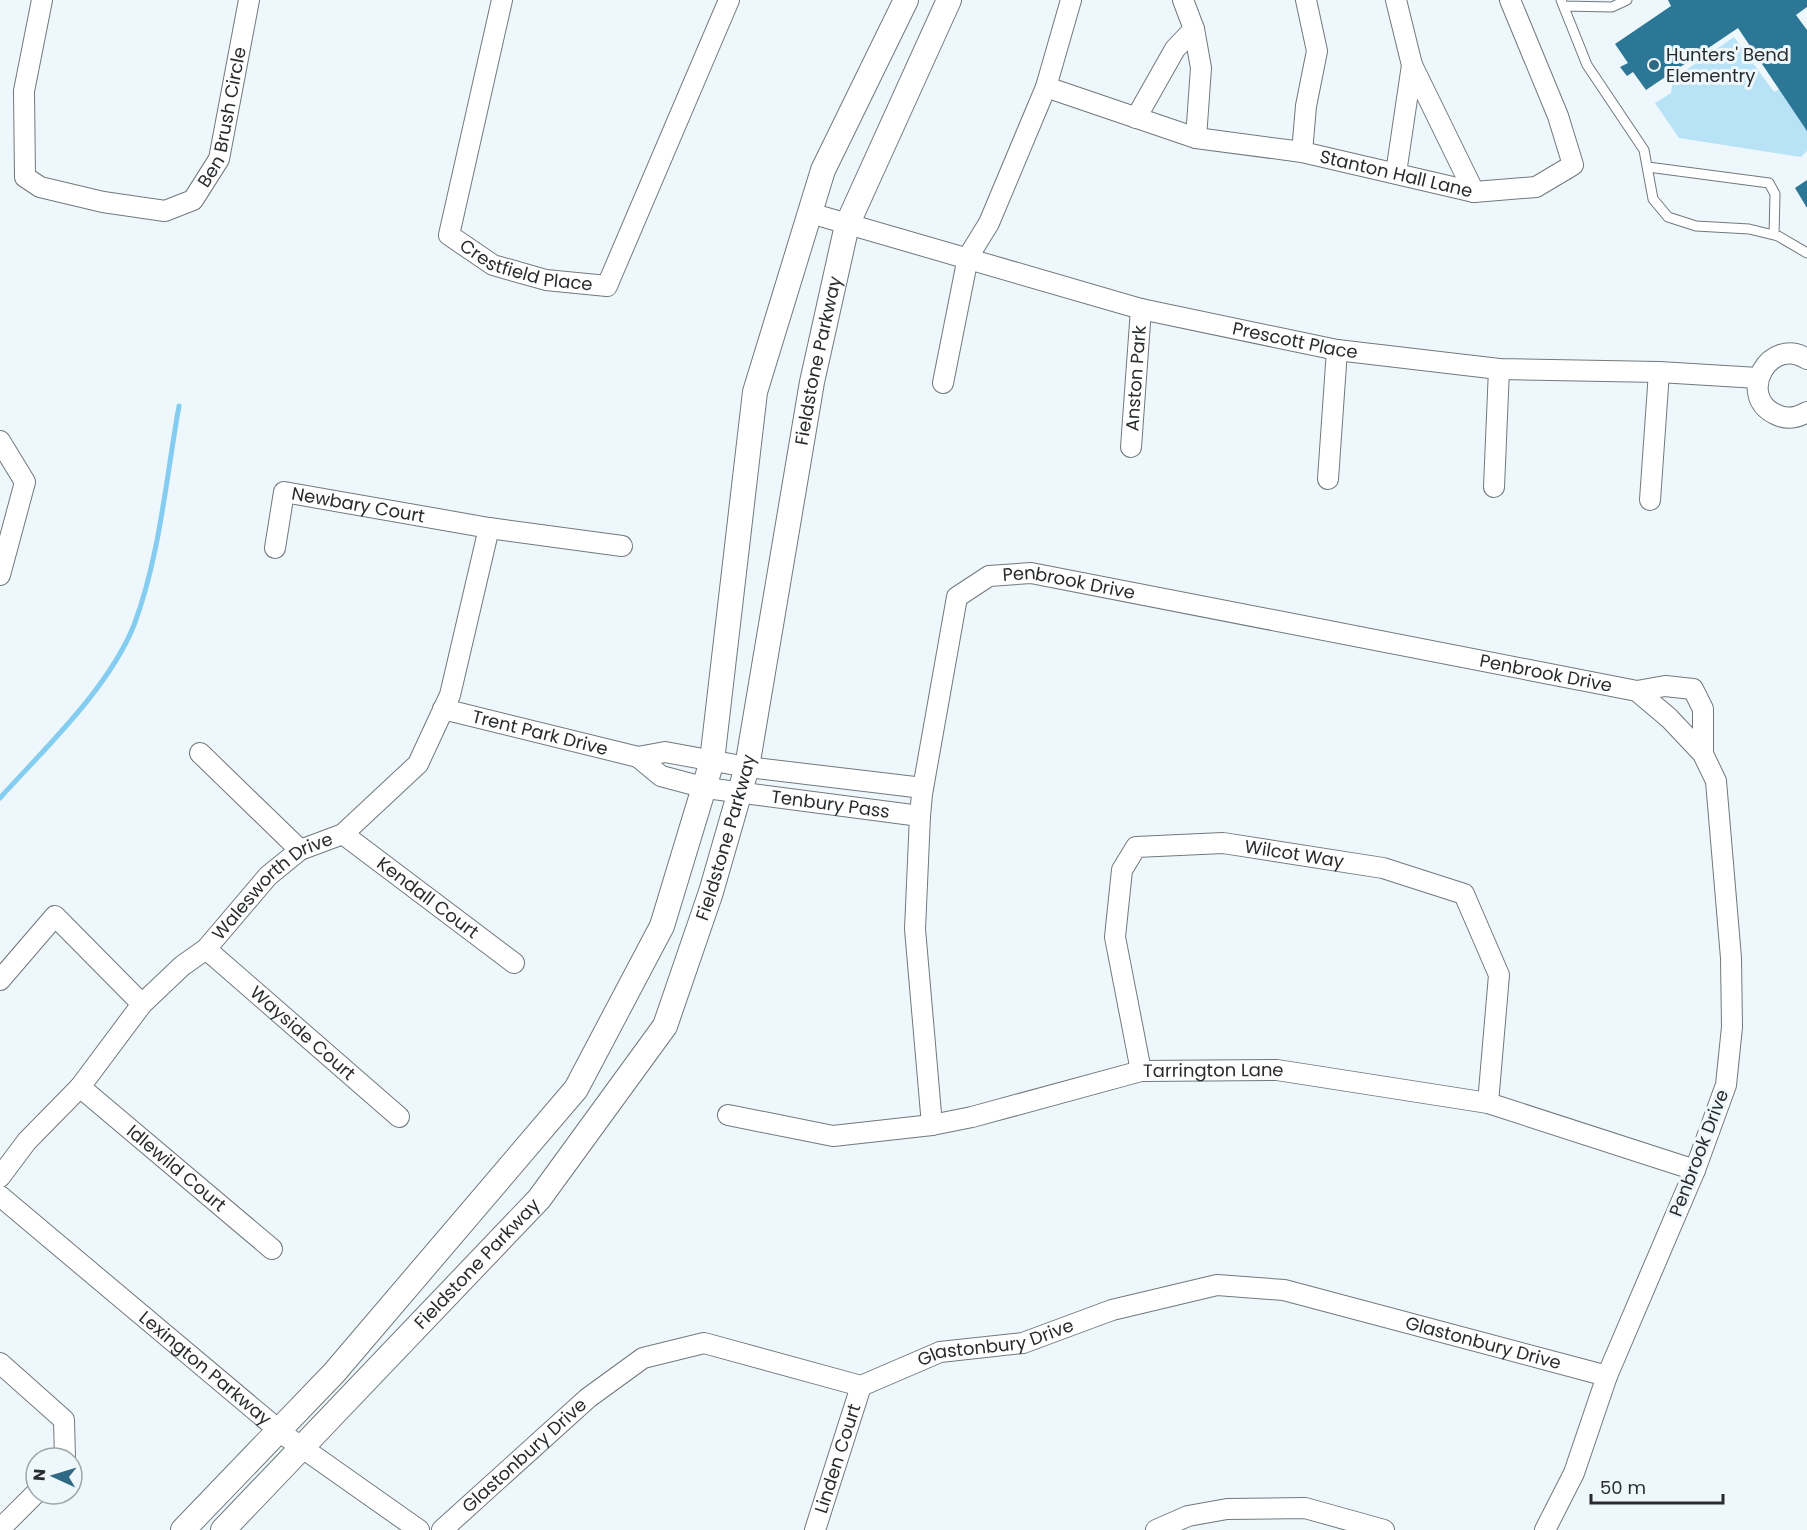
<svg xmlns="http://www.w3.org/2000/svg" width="1807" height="1530" viewBox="0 0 1807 1530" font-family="Poppins,sans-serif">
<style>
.green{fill:#b8e2f6}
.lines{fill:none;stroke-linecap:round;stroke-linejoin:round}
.stream{stroke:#85cdf0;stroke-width:5}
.building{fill:#2d7796}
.service-casing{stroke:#71797d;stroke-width:11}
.minor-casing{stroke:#71797d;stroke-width:22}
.tertiary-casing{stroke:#71797d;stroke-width:26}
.service{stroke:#fff;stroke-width:9}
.minor{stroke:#fff;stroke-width:20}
.tertiary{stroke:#fff;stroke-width:24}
.poi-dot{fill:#306983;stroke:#eef7fc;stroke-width:2}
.labels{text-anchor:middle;stroke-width:6;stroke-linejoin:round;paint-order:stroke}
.poi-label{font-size:18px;fill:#292c2e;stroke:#eef7fc;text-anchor:start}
.street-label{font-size:18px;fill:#292c2e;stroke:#eef7fc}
</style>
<rect width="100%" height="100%" fill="#eef7fc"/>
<path class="green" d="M1734,37l40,55 6,-3 27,41v21l-6,6 -122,-19 -24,-35 16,-10 2,-14z"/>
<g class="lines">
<path class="stream" d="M0,798c45,-50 109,-110 134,-173 26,-69 32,-147 45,-219"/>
</g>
<path class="building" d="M1668,0h139v7l-11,8 11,15v101l-69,-103 -92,62 -13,-18 -6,4 -7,-9 8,-4 -13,-19 56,-38z
M1807,180v28l-12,-20z"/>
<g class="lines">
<defs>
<path id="service" d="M1561,0l26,65 57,85 9,49 15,18 28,9 53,3 29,7 29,17
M1564,6l48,1 15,-7
M1648,167l121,16 6,11 -1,41"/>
<g id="minor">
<path id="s1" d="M42,0l-18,91 1,86 15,10 63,15 62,9 28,-11 26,-41 30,-159"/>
<path id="s2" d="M502,0l-53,235 44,30 53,15 61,6 122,-286"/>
<path d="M1183,0l11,29 7,39 -5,70"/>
<path d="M1412,65l62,127"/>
<path id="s3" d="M1046,87l150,51 106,14 172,40 62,-5 37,-22 -15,-49 -48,-116"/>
<path d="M1136,118l39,-69 19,-20"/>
<path d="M1302,152l4,-46 11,-55 -11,-51"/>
<path d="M1396,173l16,-108 -16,-65"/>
<path id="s4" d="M810,213l331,96 196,41 162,19 160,3 99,6"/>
<path d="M1807,359c-37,-24 -71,36 -32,55 11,6 22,4 32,-2"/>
<path d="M943,383l25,-126 21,-34 57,-136 25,-87"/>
<path d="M0,441l25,41 -25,93"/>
<path id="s5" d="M1131,447l10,-138"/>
<path d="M1328,479l9,-129"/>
<path d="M1494,487l5,-118"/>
<path d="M1650,500l9,-128"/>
<path id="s6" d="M275,548l9,-56 205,36 133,18"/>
<path d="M1637,691l28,-5 28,3 10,20v45"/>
<path id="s7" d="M443,709l195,48 27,-5 82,15 176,21"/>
<path d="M200,753l100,97"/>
<path id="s8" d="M638,757l23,19 45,12 214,28"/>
<path id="s9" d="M343,834l171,129"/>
<path id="s10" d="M206,949l193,168"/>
<path d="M0,980l55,-64 87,88"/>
<path id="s11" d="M1141,1071l-26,-134 7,-67 14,-23 87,-4 160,25 81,26 35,81 -11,128"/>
<path id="s12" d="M80,1087l192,162"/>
<path id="s13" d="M728,1115l105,21 99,-11 40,-8 169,-46 136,-1 211,33 207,67"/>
<path id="s14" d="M932,1125l-17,-196 5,-113 2,-22 35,-197 32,-21 42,-3 606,118 32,27 34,36 13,27 15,177 1,69 -6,58 -31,85 -88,206 -33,97 -29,57"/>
<path id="s15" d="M0,1177l27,-36 53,-54 62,-83 40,-38 24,-17 62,-73 32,-26 43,-16 75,-70 32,-69 39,-167"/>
<path id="s16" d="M0,1196l287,241 132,93"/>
<path d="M0,1363l64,57 1,38"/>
<path d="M0,1529l36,-36"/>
<path id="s17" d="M442,1530l146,-132 55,-40 61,-15 157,43 79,-34 83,-9 89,-33 105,-25 67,5 323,86"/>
<path id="s18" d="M815,1530l46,-144"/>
<path d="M1156,1530l32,-14 39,-7 78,-1 79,22"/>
</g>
<g id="tertiary">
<path d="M183,1530l151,-157 242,-284 86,-163 50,-165 43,-369 68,-222 83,-170"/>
<path id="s19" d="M223,1530l316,-331 126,-173 46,-134 36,-125 65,-385 35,-157 102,-225"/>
</g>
</defs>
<use href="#service" class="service-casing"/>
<use href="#minor" class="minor-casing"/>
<use href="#tertiary" class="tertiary-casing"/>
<use href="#service" class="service"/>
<use href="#minor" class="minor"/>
<use href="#tertiary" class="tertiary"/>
</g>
<circle class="poi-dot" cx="1654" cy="65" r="6"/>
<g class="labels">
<g class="poi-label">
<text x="1666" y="61">Hunters' Bend<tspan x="1666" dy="21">Elementry</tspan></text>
</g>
<g class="street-label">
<text dy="6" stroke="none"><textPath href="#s1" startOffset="444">Ben Brush Circle</textPath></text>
<text dy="6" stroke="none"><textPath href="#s3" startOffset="362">Stanton Hall Lane</textPath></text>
<text dy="6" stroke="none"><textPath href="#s2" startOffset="326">Crestfield Place</textPath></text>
<text dy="6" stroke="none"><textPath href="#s4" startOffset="502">Prescott Place</textPath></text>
<text dy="6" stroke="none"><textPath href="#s19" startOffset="1356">Fieldstone Parkway</textPath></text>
<text dy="6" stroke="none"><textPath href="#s5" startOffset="69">Anston Park</textPath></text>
<text dy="6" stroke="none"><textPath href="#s6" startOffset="132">Newbary Court</textPath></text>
<text dy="6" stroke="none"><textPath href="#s14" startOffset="651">Penbrook Drive</textPath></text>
<text dy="6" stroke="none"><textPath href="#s14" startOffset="1137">Penbrook Drive</textPath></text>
<text dy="6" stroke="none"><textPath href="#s7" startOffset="100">Trent Park Drive</textPath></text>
<text dy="6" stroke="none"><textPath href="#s8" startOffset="202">Tenbury Pass</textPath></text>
<text dy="6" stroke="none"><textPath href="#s19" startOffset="870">Fieldstone Parkway</textPath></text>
<text dy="6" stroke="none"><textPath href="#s11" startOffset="390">Wilcot Way</textPath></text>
<text dy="6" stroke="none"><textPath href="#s15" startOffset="402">Walesworth Drive</textPath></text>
<text dy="6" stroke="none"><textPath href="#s9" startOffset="106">Kendall Court</textPath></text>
<text dy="6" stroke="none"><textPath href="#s10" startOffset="128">Wayside Court</textPath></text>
<text dy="6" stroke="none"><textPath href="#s13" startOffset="495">Tarrington Lane</textPath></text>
<text transform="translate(1699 1153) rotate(-69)" y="6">Penbrook Drive</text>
<text dy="6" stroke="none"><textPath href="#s12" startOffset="126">Idlewild Court</textPath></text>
<text dy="6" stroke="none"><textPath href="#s19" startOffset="368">Fieldstone Parkway</textPath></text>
<text dy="6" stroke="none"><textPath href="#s17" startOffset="633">Glastonbury Drive</textPath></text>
<text dy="6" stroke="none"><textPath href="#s17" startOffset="1136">Glastonbury Drive</textPath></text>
<text dy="6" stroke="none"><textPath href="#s16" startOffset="268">Lexington Parkway</textPath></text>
<text dy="6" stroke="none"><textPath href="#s17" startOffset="111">Glastonbury Drive</textPath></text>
<text dy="6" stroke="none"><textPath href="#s18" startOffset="75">Linden Court</textPath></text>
</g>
</g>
<g transform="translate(54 1476) rotate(274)"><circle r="28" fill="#eef7fc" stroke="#9fa6aa" stroke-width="1.5"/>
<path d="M0-4.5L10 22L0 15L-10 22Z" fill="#306983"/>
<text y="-9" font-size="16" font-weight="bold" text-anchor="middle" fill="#292c2e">N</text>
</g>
<path d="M1591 1494v9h132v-9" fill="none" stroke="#292c2e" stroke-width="3"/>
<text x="1600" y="1494" font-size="18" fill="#292c2e" stroke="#eef7fc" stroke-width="4.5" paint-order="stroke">50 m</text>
</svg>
